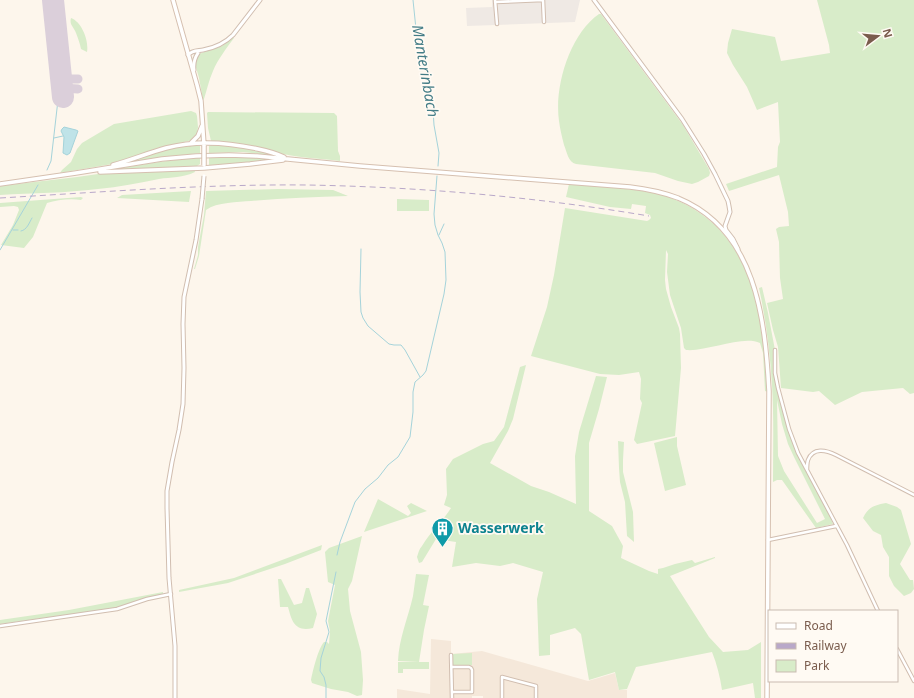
<svg xmlns="http://www.w3.org/2000/svg" width="914" height="698" viewBox="0 0 914 698" font-family="'Noto Sans',sans-serif">
<style>
.residential{fill:#f5e8da}
.industrial{fill:#efe9e4}
.green{fill:#d8ecc9;fill-rule:evenodd}
.water{fill:#bfe3e8;stroke:#a5d3da}
.lines{fill:none;stroke-linecap:round;stroke-linejoin:round}
.stream{stroke:#a5d3da;stroke-width:1}
.taxiway{stroke:#dbcfda;stroke-width:9}
.runway{stroke:#dbcfda;stroke-width:22}
.minor-casing{stroke:#d1beb0;stroke-width:4.5}
.tertiary-casing{stroke:#d1beb0;stroke-width:5}
.secondary-casing{stroke:#d6c0b0;stroke-width:5.5}
.minor{stroke:#fff;stroke-width:2.5}
.tertiary{stroke:#fff;stroke-width:3}
.secondary{stroke:#fff;stroke-width:3.5}
.rail{stroke:#b9a8c9;stroke-width:1;stroke-dasharray:6 4;stroke-linecap:butt}
.tertiary-bridge-casing{stroke:#d1beb0;stroke-width:5;stroke-linecap:butt}
.secondary-bridge-casing{stroke:#d6c0b0;stroke-width:5.5;stroke-linecap:butt}
.tertiary-bridge{stroke:#fff;stroke-width:3}
.secondary-bridge{stroke:#fff;stroke-width:3.5}
.labels{text-anchor:middle;stroke-width:3.5;stroke-linejoin:round;paint-order:stroke}
.culture-label{font-size:14px;font-weight:bold;fill:#0d838f;stroke:#fffaf3;text-anchor:start}
.water-label{font-size:15px;font-style:italic;fill:#437c86;stroke:#fffaf3}
</style>
<rect width="100%" height="100%" fill="#fdf6ec"/>
<path class="residential" d="M431,639l20,2v13l31,-3 106,30 27,-8 4,17h8v8h-144v-2h-11v2h-75v-9l33,5z"/>
<path class="industrial" d="M492,0h88l-5,22 -108,4 -1,-18 26,-1z"/>
<path class="green" d="M817,0h97v393l-4,1 -7,-6 -41,4 -27,13 -16,-14 -6,1 -32,-4 -3,-41 -5,-17 -6,-27 16,-4 -3,-21 -1,-36 -3,-13 3,-2 10,-1 -1,-14 -9,-37 -50,16 -3,-7 51,-17 1,-20 2,-5 -2,-40 -21,8 -10,-23 -14,-22 -6,-12 1,-10 4,-14 43,8 6,24 49,-8 -1,-8z
M599,14h2l82,111 26,44 1,4 -1,3 -11,6 -6,2 -14,-3 -23,-8 -79,-9c-8,-2 -9,-12 -12,-19 -2,-8 -4,-16 -5,-24 -5,-35 11,-87 40,-107z
M71,18c11,4 18,23 16,34l-6,-3c-1,-5 -3,-11 -5,-16 -2,-6 -7,-8 -5,-15z
M233,38h1c-8,11 -16,21 -21,33 -4,9 -6,18 -9,28l-1,1 -4,-22 -4,-14v-4l4,-6 8,-3 15,-5z
M191,111l5,2 1,3 1,11 -1,7 -5,6 -37,9 -37,14 -58,10 2,-3 9,-8 6,-13 5,-6 32,-19z
M208,112l126,1 3,3 1,35 2,5v5c-21,-3 -44,-3 -65,-9l-64,-11 -3,-13 -1,-15z
M212,144c24,2 43,6 66,12l-35,-4 -34,1v-7l1,-1z
M188,145h12v8l-42,5 -34,6 36,-13z
M200,157v7l-3,2 -60,4 -23,-1 45,-7z
M209,157h30l36,2 -25,4 -40,2h-1z
M194,169l1,3c-12,6 -24,5 -36,7 -20,4 -40,8 -61,10 -32,4 -65,4 -98,6v-9l77,-9 35,-5 17,1z
M569,184c16,1 32,3 48,4 18,2 37,3 54,10 83,32 92,116 97,194l-3,-1 -2,-38 -3,-10c-18,-8 -53,9 -74,7l-2,-2 -3,-20 -11,-33 -3,-23 1,-18 -2,-4 -1,30 1,9 5,18 8,21 1,6 1,34 -6,68 -38,8 -3,-4 8,-37 -2,-4 1,-20 -2,-7 -20,3 -19,-1 -69,-18 16,-49 7,-32 11,-67 82,13 2,-1 2,-2 -1,-3 -5,-2 1,-7 -14,-2 -1,5 -21,-2 -44,-10z
M278,189l55,1 15,6c-33,1 -65,2 -97,5 -13,1 -34,1 -45,9l-7,46 -4,13h-1l4,-14v-8l6,-32 2,-24z
M191,191l-2,11 -72,-4 5,-3z
M81,197l2,1 -2,2c-11,-2 -24,0 -34,3l-14,34 -9,11 -23,-3 12,-20 6,-15 -1,-3 -4,-1 -14,1v-4z
M397,199l32,1v11h-32z
M762,287l6,26 7,37v23l14,56 12,32 29,55 3,8 -17,4 -34,-48h-5l-4,2c0,-32 1,-65 -1,-97 -2,-33 -6,-65 -13,-97zM777,400l5,24 6,20 6,13 31,62 -8,4 -33,-52 -6,-15z
M526,365l-13,54 -5,12 -18,32 41,23 18,6 27,12 -1,-48 4,-24 17,-56 11,1 -8,32 -10,34v68l23,15 11,20 -2,12 28,13 9,3v-5l5,-1 12,-4 17,-4 3,3 20,-6v1l-45,18 39,61 14,15 25,-2 13,-8v56h-6l-2,-15 -31,7c-2,-13 -5,-26 -10,-38l-76,15 -9,22 -8,1 -4,-18 -26,8 -8,-46 -6,-6 -25,7v20l-11,1 -2,-57 6,-27 -30,-9 -13,3 -24,-3 -24,4 4,-25 -20,-3 -14,23 -3,1 -2,-6c1,-3 2,-8 5,-11 8,-14 21,-25 29,-38l-7,-3 3,-10 -1,-26 7,-10 30,-15 11,-3 10,-14 16,-60z
M677,437v9l9,39 -21,6 -11,-48z
M618,441l6,1 -1,18v12l10,40 1,30 -7,-6 -2,-34 -5,-20 -1,-14z
M378,499l30,17 3,-3 -4,-7 4,-3 16,8 -63,21z
M886,503l11,4 4,3 10,34 -11,20 10,16h3l1,9 -3,4 -7,3 -10,-10 -5,-10v-19l-6,-10 -2,-12 -8,-4 -10,-13c5,-11 12,-13 23,-15z
M362,536l-10,45 -4,8 2,22 11,41 2,28 -1,15 -5,1 -9,-4 -17,-3 -16,-5 -3,-1 -1,-3c2,-10 7,-31 13,-38h3l2,2 1,-13 -2,-10 7,-36 -7,-3 -3,-30 4,-4z
M322,545l-1,5 -36,14 -57,19 -49,9v-2l55,-12z
M416,574l13,1 -6,30 6,1 -5,24 -5,32 -21,-1c1,-23 10,-43 15,-65 1,-7 2,-15 3,-22z
M278,579h3l13,26 8,-2 4,-15h3l8,26 -4,14c-18,4 -21,-6 -25,-21h-8z
M163,592v2l-13,3 -36,11 -114,16v-4l69,-10z
M472,653v12l-19,1v-12z
M398,662h31v7h-26v4h-5z"/>
<path class="water" d="M64,127l12,3 2,1 -8,22 -3,2 -4,-2 1,-16 -3,-6 1,-2z"/>
<g class="lines">
<path class="stream" d="M413,0l3,29 3,16 13,50 2,30 5,28 -1,13
M54,138l9,-2
M47,170l4,-9 7,-61
M13,230h5
M21,231c6,-1 8,-8 11,-13
M439,235l5,-11
M361,249l-1,43 1,20 2,6 5,8 21,18 5,1h7l4,5 15,27
M0,250l38,-65
M337,555l3,-13 15,-40 10,-13 13,-11 10,-13 10,-8 12,-20 3,-25v-20l2,-10 8,-7 3,-4 18,-77 2,-14 -1,-28 -3,-9 -4,-8 -3,-10 -1,-11 3,-38
M326,698v-13l-2,-8 -4,-6 1,-13 8,-26 -3,-11 10,-49"/>
<path class="taxiway" d="M61,79h17
M62,88l16,1"/>
<path class="runway" d="M53,0l10,97"/>
<defs>
<path id="minor" d="M495,0l2,24
M543,0l1,22
M495,2l48,-2
M775,350v23l3,15 11,41 9,24 49,92 31,66
M807,470c0,-3 0,-7 1,-10 5,-13 18,-10 28,-5l78,40
M768,540l68,-14
M0,626l117,-17 30,-10 24,-5
M897,649l17,32
M451,655l1,43
M452,667h17l2,1 1,2v22h-20
M502,698v-21l34,9v12"/>
<path id="tertiary" d="M594,0l88,119 22,35 11,20 13,27 1,5 1,6 -5,14 1,4 7,9 5,10
M188,55c4,-5 10,-4 15,-5 11,-2 22,-7 30,-15l27,-35
M194,70c-1,-7 0,-11 4,-17
M175,698v-52l-6,-68 -2,-70v-17l5,-29 7,-32 4,-26 1,-36 -1,-44 1,-27 12,-57 6,-41"/>
<path id="secondary" d="M173,0l24,85 4,16 3,44
M190,144l8,-8 4,-10
M113,165c18,-5 35,-12 53,-17 30,-8 61,-6 92,1 9,2 17,4 26,8
M100,172l104,-4 46,-4 33,-4
M0,184l76,-11 86,-14 34,-3 33,-1 28,1 103,10 270,21c17,2 32,5 48,11 78,32 87,120 91,193l-2,307"/>
</defs>
<use href="#minor" class="minor-casing"/>
<use href="#tertiary" class="tertiary-casing"/>
<use href="#secondary" class="secondary-casing"/>
<use href="#minor" class="minor"/>
<use href="#tertiary" class="tertiary"/>
<use href="#secondary" class="secondary"/>
<path class="rail" d="M0,198c102,-6 205,-14 307,-13 115,2 229,12 342,31"/>
<defs>
<path id="tertiary-bridge" d="M202,199l2,-23"/>
<path id="secondary-bridge" d="M204,146v19"/>
</defs>
<use href="#tertiary-bridge" class="tertiary-bridge-casing"/>
<use href="#secondary-bridge" class="secondary-bridge-casing"/>
<use href="#tertiary-bridge" class="tertiary-bridge"/>
<use href="#secondary-bridge" class="secondary-bridge"/>
</g>
<defs>
<symbol id="building-pin" viewBox="-11 -11 22 30"><path d="M0 17L-7.5 6A9.5 9.5 0 1 1 7.5 6Z" fill="#0f9aa8" stroke="#fffaf3"/><path d="M-4-6H4V6H1V3H-1V6H-4ZM-2.5-4.3h1.7v1.8h-1.7ZM.8-4.3h1.7v1.8H.8ZM-2.5-1h1.7V.8h-1.7ZM.8-1h1.7V.8H.8Z" fill="#fff"/></symbol>
</defs>
<g fill-rule="evenodd">
<use href="#building-pin" x="430" y="516" width="25" height="34"/>
</g>
<g class="labels">
<g class="culture-label">
<text x="458" y="533">Wasserwerk</text>
</g>
<g class="water-label">
<text transform="translate(425 71) rotate(80)" y="5">Manterinbach</text>
</g>
</g>
<rect x="768" y="610" width="130" height="72" fill="#fffaf3" stroke="#cabbb1"/>
<rect x="776" y="623" width="20" height="6" fill="#ffffff" stroke="#cabbb1"/>
<text x="804" y="630" font-size="12" fill="#7a5c4d">Road</text>
<rect x="776" y="643" width="20" height="6" fill="#b9a8c9" stroke="#cabbb1"/>
<text x="804" y="650" font-size="12" fill="#7a5c4d">Railway</text>
<rect x="776" y="660" width="20" height="12" fill="#d8ecc9" stroke="#cabbb1"/>
<text x="804" y="670" font-size="12" fill="#7a5c4d">Park</text>
<g transform="translate(878 36) rotate(74)" stroke="#fffaf3" stroke-width="3" paint-order="stroke">
<path d="M0-3L7 15L0 10L-7 15Z" fill="#7a5c4d"/>
<text y="-6" font-size="11" font-weight="bold" text-anchor="middle" fill="#7a5c4d">N</text>
</g>
</svg>
